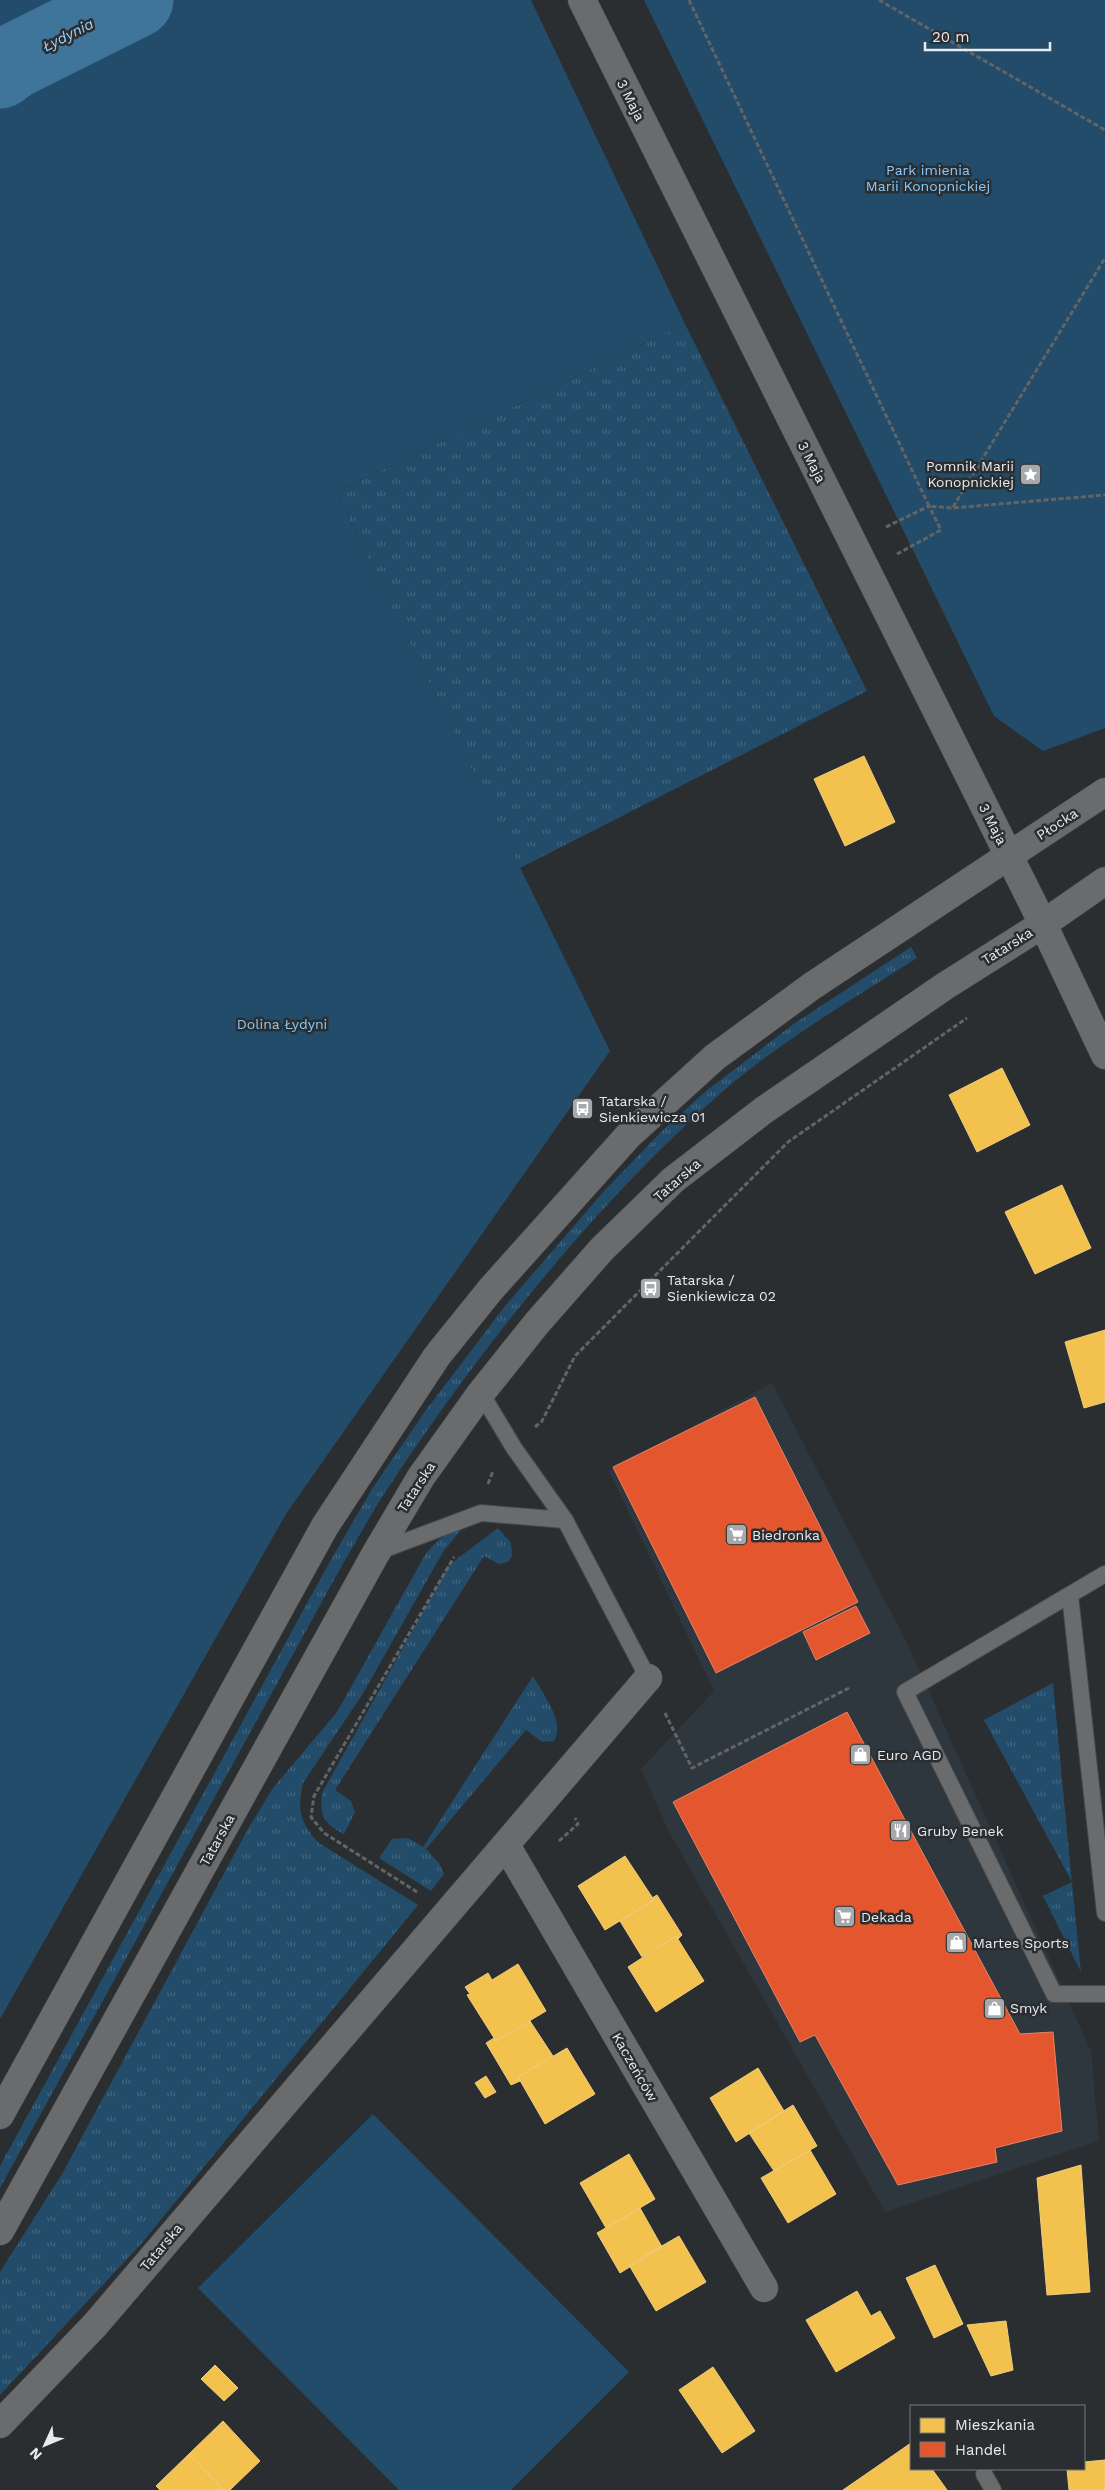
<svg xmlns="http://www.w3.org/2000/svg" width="1105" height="2490" viewBox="0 0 1105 2490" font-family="'Work Sans',sans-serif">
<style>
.built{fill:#2f373e}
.grass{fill:url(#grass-tufts)}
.park{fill:#224c6a}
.homes{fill:#f2c14e;stroke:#efcd7e}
.shops{fill:#e4572e;stroke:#e58367}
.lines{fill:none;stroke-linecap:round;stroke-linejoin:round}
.river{stroke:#3f749b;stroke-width:75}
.lane-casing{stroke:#46494b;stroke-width:18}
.street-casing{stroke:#46494b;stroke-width:29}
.secondary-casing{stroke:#46494b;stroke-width:29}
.path{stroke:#626466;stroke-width:3;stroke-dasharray:5 2.5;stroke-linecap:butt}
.lane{stroke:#696b6c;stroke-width:16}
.street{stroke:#696b6c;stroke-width:28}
.secondary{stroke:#696b6c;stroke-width:28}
.labels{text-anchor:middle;stroke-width:5;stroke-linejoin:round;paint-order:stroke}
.street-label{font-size:14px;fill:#e8eaed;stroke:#2a2e31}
.park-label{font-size:14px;fill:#89c9fb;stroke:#2a2e31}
.poi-label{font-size:14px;fill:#e8eaed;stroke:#2a2e31;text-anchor:start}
.water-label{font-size:15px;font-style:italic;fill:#a2d1f7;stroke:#2a2e31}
</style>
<defs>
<pattern id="grass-tufts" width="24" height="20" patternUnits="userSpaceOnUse" patternTransform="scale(1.25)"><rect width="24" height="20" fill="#224c6a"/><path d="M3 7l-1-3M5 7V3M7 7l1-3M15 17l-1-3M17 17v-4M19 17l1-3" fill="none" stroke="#426680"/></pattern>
</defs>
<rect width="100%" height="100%" fill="#2b2e30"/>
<path class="built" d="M772,1383l135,260 184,408 8,90 -214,71 -216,-380 -28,-63 73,-78 -105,-220z"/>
<path class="grass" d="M685,324l182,367 -347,177 -184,-376z
M911,947l6,11c-66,42 -136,83 -196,135 -124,109 -240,254 -331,392 -20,30 -37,62 -55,93l-335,610v-22l328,-601 44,-76 54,-79 79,-104 99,-115 59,-61 43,-39 89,-68z
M464,1526l-21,26 -81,143 -59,88c-6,27 -3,40 16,60l99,62 -277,339 -141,151v-123l62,-98 187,-347 24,-39 64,-76 88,-157c11,-15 22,-23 39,-29z
M498,1528l13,15 1,13 -4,6 -9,2 -15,-8 -149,234 16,11 4,11 -11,22c-21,-11 -24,-18 -22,-41l127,-228z
M533,1676c9,17 33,46 21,65l-12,1 -16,-12 -100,119 13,14 5,11 -13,17 -52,-33 13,-19 16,-1 15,9z
M1053,1683c9,96 18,193 28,289l-38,-76 29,-14 -88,-162z"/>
<path class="park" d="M0,0h531l154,324 -349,168 274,559 -324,463 -286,505z
M644,0h461v728l-62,23 -49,-35z
M373,2114l256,258 -118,118h-112l-201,-202z"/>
<path class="homes" d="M864,756l31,66 -50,24 -31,-67z
M1002,1068l28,57 -53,27 -28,-57z
M1062,1185l29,63 -56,26 -30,-62z
M1105,1330v72l-21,6 -19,-66z
M625,1856l29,44 -49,30 -27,-44z
M657,1895l25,40 -4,4 -2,-3 -34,21 -22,-36 34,-21 -2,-2z
M676,1936l28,45 -48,31 -28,-45z
M518,1964l28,47 -50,30 -29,-46 3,-1 -5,-7 23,-14 4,7z
M530,2021l23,35 -35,21 2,4 -9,4 -25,-42 8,-5 2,3z
M567,2048l28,46 -50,30 -27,-47z
M758,2068l26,43 -48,31 -26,-44z
M486,2076l10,16 -11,6 -10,-15z
M793,2105l24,41 -43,25 -25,-38z
M810,2150l26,44 -48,29 -27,-45z
M629,2154l26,45 -49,29 -26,-45z
M1081,2165l9,127 -43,3 -10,-117z
M640,2208l22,39 -42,26 -23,-40z
M679,2236l27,46 -50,29 -27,-46z
M935,2265l28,59 -29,14 -28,-60z
M857,2291l14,25 9,-5 15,27 -59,34 -30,-52z
M1006,2321l7,49 -22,6 -24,-51z
M215,2365l23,23 -14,13 -23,-22z
M713,2367l42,64 -33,22 -43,-63z
M223,2421l37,40 -30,29h-6l-35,-36z
M911,2443v26h21l15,21h-104z
M189,2454l35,36h-64l-4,-4z
M1105,2460v30h-36l-2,-21h17v-7z"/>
<path class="shops" d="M755,1397l103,205 -142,71 -103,-206z
M856,1606l14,27 -54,27 -13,-28z
M847,1712l173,322 33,-2 9,99 -67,17 2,14 -99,23 -83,-150 -15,7 -127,-240z"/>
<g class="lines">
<path class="river" d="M0,71l12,-9 124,-62"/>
<defs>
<path id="lane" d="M481,1393l33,55 51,72 83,158
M377,1552l104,-39 84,7
M1105,1574l-200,118 149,302h51
M1070,1595l35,318
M984,2474l9,16"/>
<path id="street" d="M506,1845l258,443
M0,2424l95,-99 553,-647"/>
<path id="secondary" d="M582,0l461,924 62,131
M0,2115l325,-589 112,-170 54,-67 137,-153 87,-79 97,-71 293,-194
M0,2231l376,-678 45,-76 60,-84 56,-70 65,-74 71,-69 91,-70 181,-124 98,-62 62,-43"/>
</defs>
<use href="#lane" class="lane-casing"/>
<use href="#street" class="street-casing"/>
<use href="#secondary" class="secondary-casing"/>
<path class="path" d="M689,0l240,506 23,2 153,-13
M879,0l226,130
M953,507l152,-249
M886,527l43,-21 12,24 -44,24
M535,1427l7,-6 33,-65 213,-214 179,-124
M488,1484l5,-13
M665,1713l27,55 159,-81
M559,1841l19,-17 -3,-6
M417,1892l-93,-59 -13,-16 3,-21 140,-239"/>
<use href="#lane" class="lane"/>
<use href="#street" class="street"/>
<use href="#secondary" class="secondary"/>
</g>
<defs>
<symbol id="sight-square" viewBox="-11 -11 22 22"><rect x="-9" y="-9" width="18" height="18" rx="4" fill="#a6a8ab" stroke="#2a2e31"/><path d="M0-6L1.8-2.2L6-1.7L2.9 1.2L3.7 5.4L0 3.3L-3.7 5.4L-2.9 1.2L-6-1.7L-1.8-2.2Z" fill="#fff"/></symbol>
<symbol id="bus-square" viewBox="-11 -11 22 22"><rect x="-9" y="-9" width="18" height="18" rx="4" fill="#a6a8ab" stroke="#2a2e31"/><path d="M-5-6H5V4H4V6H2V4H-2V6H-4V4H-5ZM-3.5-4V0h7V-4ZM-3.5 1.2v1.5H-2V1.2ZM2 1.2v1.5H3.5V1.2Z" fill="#fff"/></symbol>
<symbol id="supermarket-square" viewBox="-11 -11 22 22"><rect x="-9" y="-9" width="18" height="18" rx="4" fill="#a6a8ab" stroke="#2a2e31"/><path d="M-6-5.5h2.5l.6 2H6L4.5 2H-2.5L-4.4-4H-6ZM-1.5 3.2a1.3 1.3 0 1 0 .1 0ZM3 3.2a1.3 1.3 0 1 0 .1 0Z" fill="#fff"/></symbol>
<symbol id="shop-square" viewBox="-11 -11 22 22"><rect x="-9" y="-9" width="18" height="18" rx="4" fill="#a6a8ab" stroke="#2a2e31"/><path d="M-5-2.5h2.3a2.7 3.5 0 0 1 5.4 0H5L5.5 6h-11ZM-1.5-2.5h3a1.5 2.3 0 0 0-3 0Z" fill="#fff"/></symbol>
<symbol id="restaurant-square" viewBox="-11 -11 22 22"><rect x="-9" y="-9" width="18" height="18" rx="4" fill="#a6a8ab" stroke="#2a2e31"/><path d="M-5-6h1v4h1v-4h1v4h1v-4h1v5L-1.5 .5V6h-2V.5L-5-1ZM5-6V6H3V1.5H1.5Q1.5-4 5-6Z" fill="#fff"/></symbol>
</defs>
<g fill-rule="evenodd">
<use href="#sight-square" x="1018" y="462" width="25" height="25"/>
<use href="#bus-square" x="570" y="1096" width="25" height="25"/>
<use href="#bus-square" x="638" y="1276" width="25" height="25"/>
<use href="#supermarket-square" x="724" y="1522" width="25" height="25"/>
<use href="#shop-square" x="848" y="1742" width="25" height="25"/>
<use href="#restaurant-square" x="888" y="1818" width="25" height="25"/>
<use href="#supermarket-square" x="832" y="1904" width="25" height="25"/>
<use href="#shop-square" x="944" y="1930" width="25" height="25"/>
<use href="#shop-square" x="982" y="1996" width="25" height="25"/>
</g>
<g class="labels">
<g class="street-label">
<text transform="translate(631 100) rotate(63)" y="5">3 Maja</text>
<text transform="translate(812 462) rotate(63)" y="5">3 Maja</text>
<text transform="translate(993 824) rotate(63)" y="5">3 Maja</text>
<text transform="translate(1057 824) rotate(-33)" y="5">Płocka</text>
<text transform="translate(1007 946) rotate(-32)" y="5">Tatarska</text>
<text transform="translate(677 1180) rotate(-41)" y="5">Tatarska</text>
<text transform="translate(416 1487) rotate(-57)" y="5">Tatarska</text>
<text transform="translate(217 1840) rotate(-61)" y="5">Tatarska</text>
<text transform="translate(635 2067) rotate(60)" y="5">Kaczeńców</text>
<text transform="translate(161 2247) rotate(-50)" y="5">Tatarska</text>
</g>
<g class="park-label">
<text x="928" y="175">Park imienia<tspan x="928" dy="16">Marii Konopnickiej</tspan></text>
<text x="282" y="1029">Dolina Łydyni</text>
</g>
<g class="poi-label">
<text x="1014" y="471" text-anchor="end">Pomnik Marii<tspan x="1014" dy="16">Konopnickiej</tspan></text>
<text x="599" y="1106">Tatarska /<tspan x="599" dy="16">Sienkiewicza 01</tspan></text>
<text x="667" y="1285">Tatarska /<tspan x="667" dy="16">Sienkiewicza 02</tspan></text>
<text x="752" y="1540">Biedronka</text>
<text x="877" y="1760">Euro AGD</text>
<text x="917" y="1836">Gruby Benek</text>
<text x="861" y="1922">Dekada</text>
<text x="973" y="1948">Martes Sports</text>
<text x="1010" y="2013">Smyk</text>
</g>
<g class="water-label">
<text transform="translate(68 35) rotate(-27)" y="5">Łydynia</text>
</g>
</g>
<rect x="910" y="2405" width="175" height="65" fill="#2a2e31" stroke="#76797c"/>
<rect x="920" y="2418" width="25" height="15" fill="#f2c14e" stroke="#76797c"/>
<text x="955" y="2430" font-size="15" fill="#e8eaed">Mieszkania</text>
<rect x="920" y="2442" width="25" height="15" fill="#e4572e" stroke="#76797c"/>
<text x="955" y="2455" font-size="15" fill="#e8eaed">Handel</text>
<g transform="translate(45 2445) rotate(226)" stroke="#2a2e31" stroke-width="4" paint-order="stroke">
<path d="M0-4L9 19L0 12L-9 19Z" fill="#e8eaed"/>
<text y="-8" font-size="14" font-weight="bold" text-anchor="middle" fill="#e8eaed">N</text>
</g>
<path d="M925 42v8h125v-8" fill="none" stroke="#e8eaed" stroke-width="2.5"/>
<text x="932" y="42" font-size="15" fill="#e8eaed" stroke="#2a2e31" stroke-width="4" paint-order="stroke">20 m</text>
</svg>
